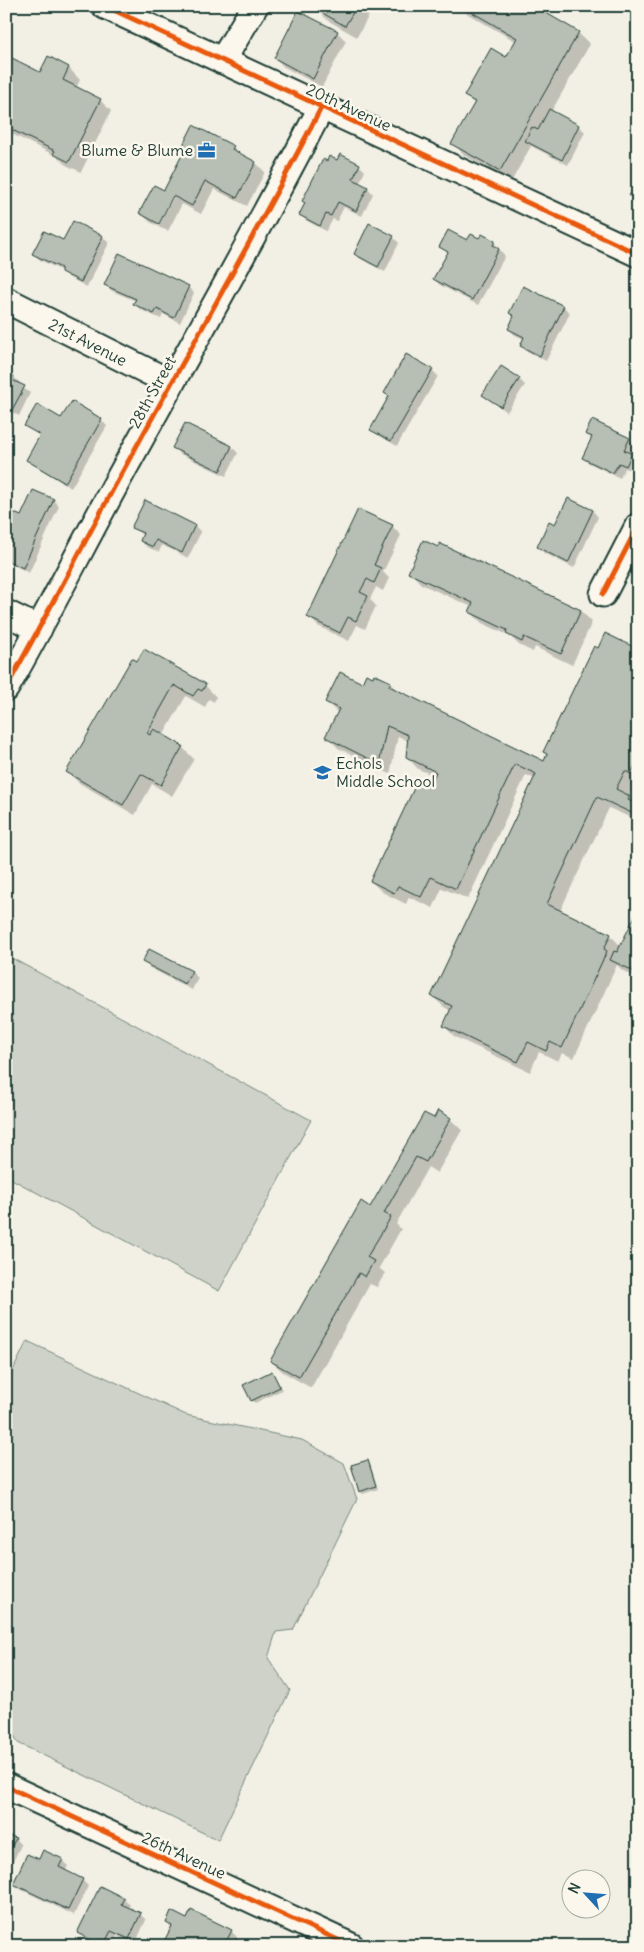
<svg xmlns="http://www.w3.org/2000/svg" width="644" height="1952" viewBox="0 0 644 1952" font-family="Delius,sans-serif">
<style>
.green{fill:#cfd2c8;stroke:#77887e}
.shadow{fill:#0003}
.building{fill:#b7beb3;stroke:#1f3d34}
.lines{fill:none;stroke-linecap:round;stroke-linejoin:round}
.minor-casing{stroke:#1f3d34;stroke-width:29}
.minor{stroke:#fbf7ec;stroke-width:25}
.cycleway-casing{stroke:#fbf7ec;stroke-width:8}
.cycleway{stroke:#e8590c;stroke-width:5}
.labels{text-anchor:middle;stroke-width:5;stroke-linejoin:round;paint-order:stroke}
.street-label{font-size:16px;fill:#1f3d34;stroke:#fbf7ec}
.poi-label{font-size:16px;fill:#1f3d34;stroke:#fbf7ec;text-anchor:end}
</style>
<rect width="100%" height="100%" fill="#f2f0e5"/>
<filter id="ink" filterUnits="userSpaceOnUse"><feTurbulence type="fractalNoise" baseFrequency=".02" numOctaves="2"/><feDisplacementMap in="SourceGraphic" scale="10" xChannelSelector="R" yChannelSelector="G"/><feConvolveMatrix kernelMatrix="1 2 1 2 8 2 1 2 1" color-interpolation-filters="sRGB"/></filter>
<g filter="url(#ink)">
<path class="green" d="M6,955l305,165 -92,171 -213,-115z
M27,1341l159,74 116,25 42,23 13,36 -64,131 -17,2 -8,26 22,32 -72,150 -200,-97 -12,-24v-334z"/>
<path class="shadow" d="M317,6h57l-17,31 -30,-17 -11,-12z
M454,6h78l46,27 12,11 -39,68 28,14 6,6 -17,33 -37,-19 -20,36 -47,-27 -11,-12 22,-39 -9,-8 41,-37 10,-17z
M337,32l9,9 -24,46 -38,-20 -9,-9z
M6,56l35,17 8,-15 20,10 11,12 -4,8 24,12 11,11 -30,61 -15,-7 -8,-8 -52,-26z
M194,127l39,20 9,9 14,7 9,9 -18,34 -33,-17 -13,25 -19,-10 -14,27 -10,-4 16,-30h-3l-15,28 -6,-3 -9,-9 24,-21 19,-38z
M338,162l21,3 6,6 -6,13 9,4 5,6 -11,22 -18,-9 -7,14 -4,-2 -7,12 -19,-10 -6,-6z
M73,222l30,15 6,6 -22,44 -19,-10 -6,-6 -22,-11 -6,-6 30,-12z
M370,225l23,12 6,6 -14,29 -24,-13 -6,-5z
M480,240l14,2 11,14 -27,49 -38,-20 -6,-6 14,-26 -7,-7z
M106,285l82,2 6,6 -14,30 -17,-9 -2,5 -20,-9 -6,-6 1,-3 -24,-10z
M524,288l40,19 6,6 -24,48 -19,-10 -6,-6 3,-6 -9,-4 -6,-6 6,-12 -4,-4z
M432,370l6,6 -41,70 -19,-11 -6,-6 18,-31 -5,-5z
M6,374l8,3 6,6 -1,2 11,8 -11,23 -13,-7z
M519,379l6,6 -18,27 -23,-18z
M72,403l29,17 6,6 -36,62 -37,-23 -6,-6 13,-22 -15,-11 36,-6z
M593,421l37,18 5,6 -4,9 6,7 -5,10 -7,-3 -5,10 -31,-15 -6,-5 9,-19 -5,-5z
M232,447l6,6 -12,23 -46,-22 -6,-6z
M53,500l6,6 -30,67 -23,-12v-51l16,7z
M569,500l24,11 5,6 -24,51 -30,-15 -6,-6 18,-21z
M145,502l50,24 6,6 -13,26 -26,-13 -3,7 -12,-5 -6,-6 3,-5 -11,-8z
M392,526l9,9 -18,37 6,6 -6,13 -7,-4 -6,12 6,7 -11,23 -8,-4 -8,16 -31,-15 -9,-9z
M410,572l171,39 11,11 -20,43 -37,-18 -2,5 -14,-7 -9,-9 -28,-13 -12,-11 2,-5 -51,-23z
M599,650h39v132h-2l-7,15 9,8v16l-29,-13 -49,103 50,24 12,12 16,-34v65l-15,-7 -6,-6 -43,93 -12,-5 -4,8 -19,-9 -9,20 -75,-35 -11,-11 7,-15 -7,-4 -12,-11 103,-217 -9,-4 -58,124 -26,-11 -9,20 -24,-11 -3,7 -24,-12 -11,-11 59,-92 5,-13 -17,-7 -11,-12 1,-16 -10,-5 -8,38 -52,-26 -11,-12 11,-23 -12,-11 37,-18 27,-1 7,8 147,71 4,-7 -4,-3z
M138,663l67,22 11,12 -2,5 -5,-3 -4,8 -19,-11 -23,40 19,11 12,12 -22,37 -20,-12 -17,31 -56,-32 -11,-11z
M150,950l42,22 6,6 -6,12 -42,-22 -6,-6z
M450,1119l12,11 -25,43 -9,-6 -32,57 5,5 -22,39 6,5 -8,14 -7,-3 -59,104 -28,-16 -12,-11 99,-153 64,-88z
M272,1372l10,18 -27,13 -3,-3z
M368,1461l2,3 8,25 -15,5 -3,-3z
M6,1835l9,4 6,6 -15,31z
M62,1860l6,6 -3,6 17,8 6,6 -14,29 -54,-26 -6,-6 25,-22z
M100,1887l24,12 6,6 -2,3 12,6 6,6 -11,24 -18,-8 -5,10h-13l-14,-7 -6,-6z
M188,1921l43,10 6,6 -1,4 11,5h-79l-3,-4 7,-14 -5,-6z"/>
<path class="building" d="M315,6h42l-12,20 -31,-18z
M461,6h73l45,26 -79,139 -49,-27 24,-42 -11,-6 27,-48 15,9 11,-19z
M298,11l40,20 -25,48 -39,-21z
M6,55l34,17 8,-16 21,11 -6,13 38,19 -32,63 -16,-8 2,-3 -49,-24z
M549,109l30,16 -17,35 -37,-19 7,-14 6,3z
M193,125l41,21 -2,3 24,13 -19,36 -32,-17 -13,25 -19,-10 -14,28 -20,-11 15,-28 10,5 19,-37 -3,-2z
M340,154l20,10 -7,15 15,8 -12,24 -18,-9 -7,14 -5,-2 -6,12 -21,-11 6,-12 -3,-2 21,-42 4,2 2,-5 8,4z
M638,180v21l-9,-5z
M73,221l30,15 -22,46 -20,-10v-4l-29,-14 12,-23 19,9z
M369,223l25,13 -16,31 -24,-13z
M448,230l19,10 4,-6 8,4 3,-4 13,7 -2,4 6,4 -27,51 -39,-21 15,-27 -9,-5z
M119,253l70,33 -15,32 -17,-9 -3,5 -21,-10 3,-5 -32,-14z
M523,286l41,20 -24,50 -20,-10 4,-9 -16,-8 6,-13 -5,-3z
M406,354l27,15 -42,72 -21,-11 19,-34 -5,-3z
M501,366l19,12 -19,29 -19,-12z
M6,372l8,4 -2,4 13,6 -13,24 -6,-3z
M72,401l30,18 -37,64 -39,-23 14,-25 -16,-9 13,-22 24,14z
M592,420l38,18 -6,12 8,4 -6,12 -7,-3 -6,10 -31,-15 10,-21 -7,-3z
M185,423l47,23 -12,25 -48,-23z
M33,490l21,9 -31,69 -17,-8v-51l15,7z
M568,498l25,12 -25,53 -31,-16 12,-26 6,3z
M145,500l50,25 -13,28 -26,-13 -3,7 -13,-6 3,-8 -12,-5z
M358,509l35,16 -19,40 7,3 -7,15 -7,-4 -7,13 8,4 -12,25 -8,-4 -8,16 -33,-16z
M423,540l15,7 1,-4 142,67 -20,44 -37,-17 -2,5 -16,-8 1,-4 -38,-18 4,-9 -65,-30z
M605,633l33,16v111l-7,14 -6,-3 -9,18 14,7 -2,4 10,5v11l-41,-19 -50,107 64,30 -7,15 3,2 -45,97 -12,-6 -4,9 -18,-9 -10,20 -75,-36 9,-20 -21,-10 105,-222 -21,-10 -59,125 -25,-12 -10,20 -23,-11 -4,7 -24,-12 47,-99 12,5 7,-15 -30,-15 2,-22 -21,-9 -8,38 -54,-27 14,-28 -14,-7 15,-30 22,11 4,-9 7,3 1,-3 17,8 -2,4 155,75 3,-7 -4,-2 51,-106 4,2z
M144,649l62,35 -4,7 -4,-2 -5,7 -19,-11 -27,48 3,2 4,-6 29,17 -22,39 -20,-11 -18,31 -57,-33 66,-114 5,3z
M638,910v63l-28,-13 4,-9 3,1z
M149,949l43,22 -7,13 -43,-22z
M438,1110l13,8 -25,44 -10,-5 -32,56 7,4 -24,40 7,4 -9,16 -6,-4 -60,104 -29,-16 91,-160 9,6 54,-94 10,5z
M272,1371l8,16 -29,14 -8,-16z
M368,1460l8,26 -17,6 -8,-27z
M6,1834l10,4 -10,20z
M43,1850l20,9 -4,8 24,12 -15,31 -55,-26 14,-30 12,5z
M100,1886l24,12 -3,6 20,9 -12,26 -18,-8 -8,15 -26,-13z
M191,1910l41,20 -8,16h-54l-7,-3 9,-17 -6,-3 5,-12 16,8z
M6,1939l14,7h-14z
M235,1939l15,7h-18z"/>
<g class="lines">
<defs>
<path id="minor" d="M105,6l533,248
M222,61l33,-55
M6,300l165,83
M603,594l35,-68
M6,613l33,16
M6,688c41,-72 78,-146 118,-219 66,-120 134,-239 197,-361
M6,1786l345,160"/>
</defs>
<use href="#minor" class="minor-casing"/>
<use href="#minor" class="minor"/>
<defs>
<path id="cycleway" d="M105,6l533,248
M603,594l35,-68
M6,688c41,-72 78,-146 118,-219 66,-120 134,-239 197,-361
M6,1786l345,160"/>
</defs>
<use href="#cycleway" class="cycleway-casing"/>
<use href="#cycleway" class="cycleway"/>
</g>
</g>
<defs>
<symbol id="office-bare" viewBox="-9 -9 18 18"><path d="M-6-3h4V-5.5h4V-3h4V5H-6ZM-1-4.5V-3h2v-1.5ZM-6 0V1H6V0Z" fill="#1f6fb2" stroke="#fbf7ec" stroke-width="2.5" paint-order="stroke"/></symbol>
<symbol id="school-bare" viewBox="-9 -9 18 18"><path d="M0-5L7-2L0 1L-7-2ZM-4 1L0 2.5L4 1V4Q0 6-4 4Z" fill="#1f6fb2" stroke="#fbf7ec" stroke-width="2.5" paint-order="stroke"/></symbol>
</defs>
<g fill-rule="evenodd">
<use href="#office-bare" x="194" y="138" width="25" height="25"/>
<use href="#school-bare" x="310" y="760" width="25" height="25"/>
</g>
<g class="labels">
<g class="street-label">
<text transform="translate(349 107) rotate(25)" y="6">20th Avenue</text>
<text transform="translate(88 342) rotate(27)" y="6">21st Avenue</text>
<text transform="translate(152 392) rotate(-61)" y="6">28th Street</text>
<text transform="translate(184 1855) rotate(25)" y="6">26th Avenue</text>
</g>
<g class="poi-label">
<text x="193" y="156">Blume &amp; Blume</text>
<text x="336" y="769" text-anchor="start">Echols<tspan x="336" dy="18">Middle School</tspan></text>
</g>
</g>
<rect width="644" height="1952" fill="none" stroke="#fbf7ec" stroke-width="25"/>
<rect x="12" y="12" width="619" height="1927" fill="none" stroke="#1f3d34" stroke-width="2" filter="url(#ink)"/>
<g transform="translate(586 1894) rotate(296)"><circle r="24" fill="#fbf7ec" stroke="#a3ada2"/>
<path d="M0-4L9 19L0 12L-9 19Z" fill="#1f6fb2"/>
<text y="-8" font-size="14" font-weight="bold" text-anchor="middle" fill="#1f3d34">N</text>
</g>
</svg>
